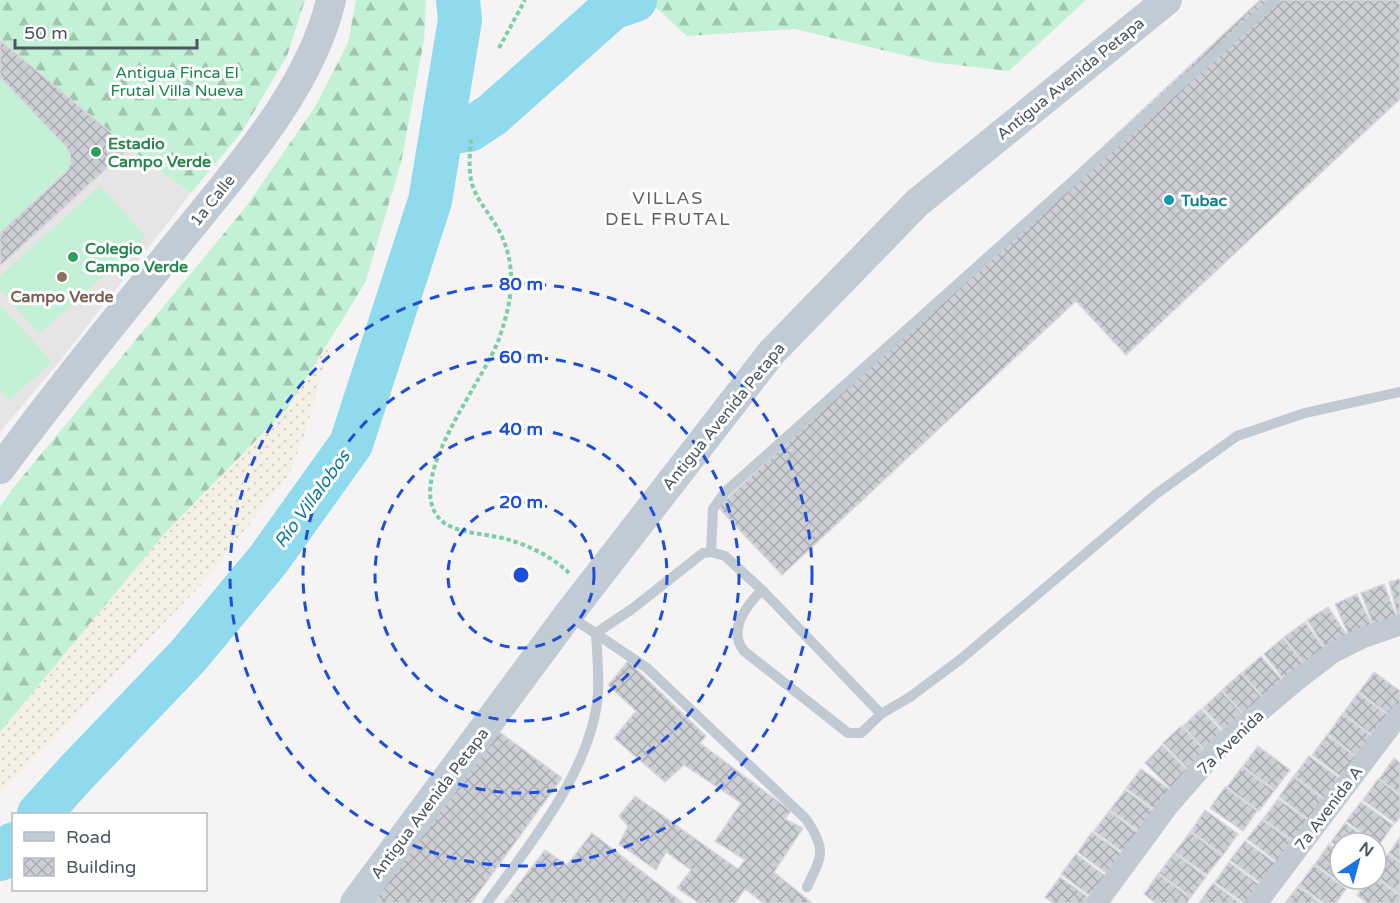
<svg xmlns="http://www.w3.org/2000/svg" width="1400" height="903" viewBox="0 0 1400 903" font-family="'Varela Round',sans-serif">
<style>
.education{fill:#e6e4e5}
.forest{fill:url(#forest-firs)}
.sand{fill:url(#sand-dots)}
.pitch{fill:#c3f1d5}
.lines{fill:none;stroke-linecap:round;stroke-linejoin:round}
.river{stroke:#90daee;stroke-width:44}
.building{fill:url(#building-cross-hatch);stroke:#d7d9de;stroke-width:1.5}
.path{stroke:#7ad0a6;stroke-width:4;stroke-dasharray:4.5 3;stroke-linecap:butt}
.service{stroke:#c1cad2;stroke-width:10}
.minor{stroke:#c1cad2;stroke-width:21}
.secondary{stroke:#c1cbd6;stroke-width:30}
.ring{fill:none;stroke:#1d4ed8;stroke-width:3;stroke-dasharray:10 8}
.leisure-dot{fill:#2e9e5b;stroke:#fff;stroke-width:2}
.culture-dot{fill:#0f9aa8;stroke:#fff;stroke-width:2}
.education-dot{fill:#8d6e63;stroke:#fff;stroke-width:2}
.labels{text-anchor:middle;stroke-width:6;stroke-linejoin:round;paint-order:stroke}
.park-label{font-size:16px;fill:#17864f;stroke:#fff}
.street-label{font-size:16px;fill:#4a5661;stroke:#fff}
.leisure-label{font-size:16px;font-weight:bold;fill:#27864d;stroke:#fff;text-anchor:start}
.culture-label{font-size:16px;font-weight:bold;fill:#0d838f;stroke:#fff;text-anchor:start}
.education-label{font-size:16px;font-weight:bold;fill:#785e54;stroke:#fff}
.neighbourhood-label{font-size:18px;letter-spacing:1.5px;fill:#5f6368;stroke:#fff}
.water-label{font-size:18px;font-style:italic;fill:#0c7c9b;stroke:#fff}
.centre{fill:#1d4ed8;stroke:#fff;stroke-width:3}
.ring-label{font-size:18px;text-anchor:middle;font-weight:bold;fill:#1d4ed8;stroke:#fff;stroke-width:6;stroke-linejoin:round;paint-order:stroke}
</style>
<defs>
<pattern id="forest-firs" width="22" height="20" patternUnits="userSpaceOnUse" patternTransform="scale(1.5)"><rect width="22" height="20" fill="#c3f1d5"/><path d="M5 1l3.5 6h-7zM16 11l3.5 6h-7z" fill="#a0c6b0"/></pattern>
<pattern id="sand-dots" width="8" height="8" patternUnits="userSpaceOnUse" patternTransform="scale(1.5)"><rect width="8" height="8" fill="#f5f0e5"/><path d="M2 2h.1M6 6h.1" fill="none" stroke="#d4d0c7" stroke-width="1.8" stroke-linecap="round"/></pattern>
<pattern id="building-cross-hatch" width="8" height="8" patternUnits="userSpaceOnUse" patternTransform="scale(1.5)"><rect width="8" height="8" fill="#cdcfd5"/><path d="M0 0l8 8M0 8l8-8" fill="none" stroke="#a8abb0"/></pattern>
</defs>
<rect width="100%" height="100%" fill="#f5f3f3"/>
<path class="education" d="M0,40l129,108 62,45 -132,169 -59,70z"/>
<path class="forest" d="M0,0h305l-18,56 -46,77 -50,60 -62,-45 -129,-108z
M356,0h70l-2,40 -23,123 -36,120 -78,126 -121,123 -166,200v-225l13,-19 232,-280 70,-101 33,-64z
M648,0h438l-77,71 -77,-9 -137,-33 -108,7z"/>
<path class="sand" d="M332,337l-28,99 -15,39 -90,112 -199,206v-61l166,-200 121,-123z"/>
<path class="pitch" d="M0,77l66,70c5,8 6,15 1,24l-67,62z
M100,186l46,51 -107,97 -39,-44v-14z
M0,305l52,57 -43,38 -9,-10z"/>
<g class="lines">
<path class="river" d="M442,133l27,-3 23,-15 120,-107 23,-8
M39,814l37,-41 112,-117 80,-96 83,-116 79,-243 30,-181 -2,-20
M0,859l14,-15"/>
</g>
<path class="building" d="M1260,0h140v99l-274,256 -50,-54 -294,274 -64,-68z
M0,40l129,108 -129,118v-33l67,-62 4,-8 -1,-9 -4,-7 -66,-70z
M1400,579v41l-1,1 -10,-39z
M1384,584l14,37 -23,9 -14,-37z
M1357,594l17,36 -23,10 -16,-36z
M1328,607l22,33 -21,14 -22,-34z
M1305,622l23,32 -20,15 -24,-32z
M1283,638l25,31 -20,16 -24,-31z
M1261,656l26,30 -19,17 -26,-30z
M628,661l78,75 -6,7 91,68 -6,8 18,9 -29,44 38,31h-49l-18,-14 -10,14h-36l-22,-15 14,-18 -25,-18 -10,18 -37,-26 9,-18 -9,-10 16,-20 103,73 7,-9 -30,-19 26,-38 -57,-38 -19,17 -51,-44 22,-27 -28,-26z
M1374,672l26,19v13l-9,12 -32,-24z
M1241,673l26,30 -19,17 -26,-30z
M1221,691l27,29 -18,17 -27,-29z
M1358,693l32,24 -15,20 -32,-24z
M1201,709l27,29 -18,17 -27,-29z
M1342,714l32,24 -15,20 -31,-24z
M1181,726l28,29 -18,17 -28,-29z
M494,728l68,50 -91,125h-105z
M1327,735l32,24 -15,20 -32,-24z
M1162,745l29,29 -18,17 -28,-28z
M1258,746l32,24 -15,20 -32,-24z
M1309,756l33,24 -15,20 -33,-24z
M1394,758l6,5v31l-21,-15z
M1242,767l32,24 -15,20 -32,-24z
M1141,769l32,23 -15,20 -32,-24z
M1293,777l33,24 -15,20 -32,-24z
M1378,779l22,17v21l-5,6 -32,-23z
M1225,787l32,24 -14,20 -33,-23z
M1125,790l33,24 -15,20 -33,-24z
M1278,799l32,23 -15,20 -32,-23z
M1361,802l32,23 -14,20 -33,-24z
M1205,810l33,24 -15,21 -32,-24z
M1109,811l32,24 -14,20 -33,-24z
M1262,820l32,23 -15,20 -32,-24z
M1345,823l28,20h-33v6l-9,-7z
M1092,832l33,24 -15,20 -32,-24z
M1190,832l32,24 -15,19 -32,-23z
M592,833l91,70h-179l41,-53 22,15z
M1400,837v24l-11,-8z
M1245,841l32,23 -15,20 -32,-24z
M1329,844l11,8v27h13l-6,8 -32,-23z
M1174,853l32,24 -15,20 -32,-24z
M1076,854l32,24 -15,20 -32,-24z
M1388,854l12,9v31l-24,-18v-7z
M1229,862l32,24 -12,17h-5l-29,-21z
M1314,865l32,24 -10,14h-12l-25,-18z
M1158,874l32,24 -3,5h-31l-12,-9z
M1060,877l32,23 -2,3h-36l-9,-6z
M1376,878l24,18v7h-33l-10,-8 12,-16z
M1213,883l27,20h-41z
M1298,886l22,17h-35z"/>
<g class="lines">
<path class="path" d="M499,48l26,-48
M471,139c-1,15 -3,30 1,45 6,20 23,35 31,55 14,34 8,64 -3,97 -14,43 -95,140 -62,181 13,17 48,16 68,22 22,6 47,18 63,34"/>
<path class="service" d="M711,552l2,-43 12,-17 550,-492
M762,590c-16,16 -35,40 -18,61l104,82h13l20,-19
M568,615l79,53 159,151c21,31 16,37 1,68
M487,903c43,-59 106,-135 111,-210 1,-20 -1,-40 -2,-60l36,-24 71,-56 8,-1 14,4 37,34 119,124 29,-17 51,-38 195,-165 81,-58 68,-23 95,-21"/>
<path class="minor" d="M1097,903l72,-98 55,-63 72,-61 38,-29 28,-14 38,-13
M1257,903l143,-189"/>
<path class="secondary" d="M0,469c57,-77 117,-151 177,-225 57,-71 133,-154 154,-244
M355,903l213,-288 204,-263 145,-149 250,-203"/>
</g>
<g class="ring">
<circle cx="521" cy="575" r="73"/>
<circle cx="521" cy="575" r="146"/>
<circle cx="521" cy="575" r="218"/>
<circle cx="521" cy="575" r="291"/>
</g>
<g class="leisure-dot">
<circle cx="96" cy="152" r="6"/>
<circle cx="73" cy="257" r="6"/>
</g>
<circle class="culture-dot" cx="1169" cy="200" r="6"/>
<circle class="education-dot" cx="62" cy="277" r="6"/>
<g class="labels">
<g class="park-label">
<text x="177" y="78">Antigua Finca El<tspan x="177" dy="18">Frutal Villa Nueva</tspan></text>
</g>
<g class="street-label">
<text transform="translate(1070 78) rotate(-39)" y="6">Antigua Avenida Petapa</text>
<text transform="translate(212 200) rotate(-51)" y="6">1a Calle</text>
<text transform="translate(723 416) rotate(-51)" y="6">Antigua Avenida Petapa</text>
<text transform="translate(1230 742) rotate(-44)" y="6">7a Avenida</text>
<text transform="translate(429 803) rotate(-53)" y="6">Antigua Avenida Petapa</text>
<text transform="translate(1328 808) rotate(-53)" y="6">7a Avenida A</text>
</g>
<g class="leisure-label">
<text x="108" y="149">Estadio<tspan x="108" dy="18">Campo Verde</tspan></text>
<text x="85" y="254">Colegio<tspan x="85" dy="18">Campo Verde</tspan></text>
</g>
<g class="culture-label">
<text x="1181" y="206">Tubac</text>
</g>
<g class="education-label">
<text x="62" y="302">Campo Verde</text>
</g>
<g class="neighbourhood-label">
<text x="668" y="204">VILLAS<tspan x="668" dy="21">DEL FRUTAL</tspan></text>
</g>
<g class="water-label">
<text transform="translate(312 499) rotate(-54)" y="6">Río Villalobos</text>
</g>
</g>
<circle cx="521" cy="575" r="9" class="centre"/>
<g class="ring-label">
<text x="521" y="290">80 m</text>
<text x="521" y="363">60 m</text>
<text x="521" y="435">40 m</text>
<text x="521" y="508">20 m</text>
</g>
<rect x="12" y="813" width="195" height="78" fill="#ffffff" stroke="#b7bbc0" stroke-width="1.5"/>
<rect x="24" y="832" width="30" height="9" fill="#c1cbd6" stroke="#b7bbc0" stroke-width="1.5"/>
<text x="66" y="843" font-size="18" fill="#4a5661">Road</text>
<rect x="24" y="858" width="30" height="18" fill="url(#building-cross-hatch)" stroke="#b7bbc0" stroke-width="1.5"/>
<text x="66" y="873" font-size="18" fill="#4a5661">Building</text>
<g transform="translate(1358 861) rotate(36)"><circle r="28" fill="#ffffff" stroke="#b7bbc0" stroke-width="1.5"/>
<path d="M0-4.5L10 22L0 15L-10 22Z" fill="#1a73e8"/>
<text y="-9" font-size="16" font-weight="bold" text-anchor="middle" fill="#4a5661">N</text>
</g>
<path d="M15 39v9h182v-9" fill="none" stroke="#4a5661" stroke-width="3"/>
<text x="24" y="39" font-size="18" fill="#4a5661" stroke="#ffffff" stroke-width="4.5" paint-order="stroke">50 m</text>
</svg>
